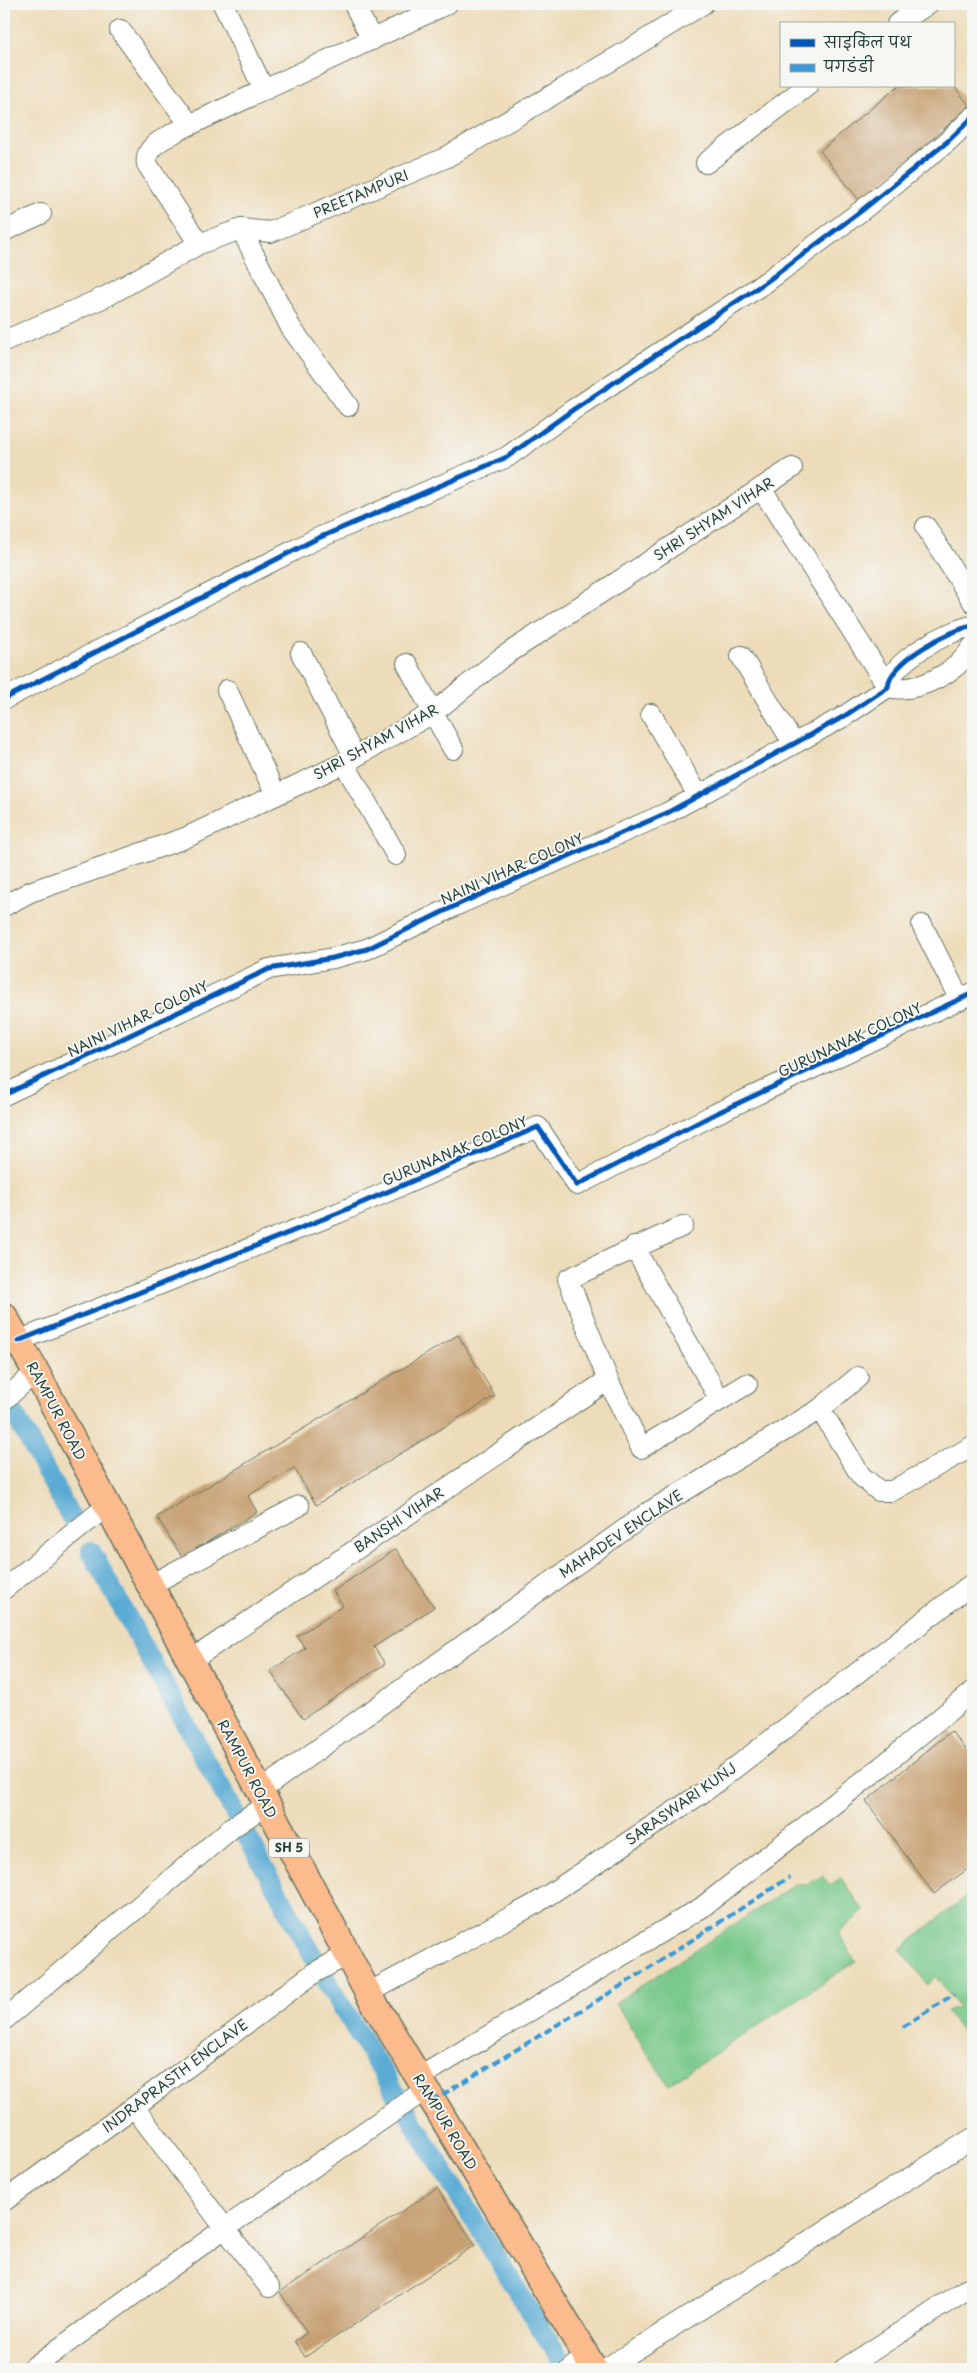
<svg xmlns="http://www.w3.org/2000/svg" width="977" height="2373" viewBox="0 0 977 2373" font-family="'Playpen Sans','Playpen Sans Deva',sans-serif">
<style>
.green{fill:#77c889;stroke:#4b825e}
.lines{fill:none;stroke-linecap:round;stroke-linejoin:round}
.canal{stroke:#5aabd4;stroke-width:20}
.building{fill:#c6a072}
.minor-casing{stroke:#677563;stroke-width:22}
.major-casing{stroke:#677563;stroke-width:29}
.minor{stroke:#fff;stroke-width:20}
.major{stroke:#fbbb8d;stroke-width:26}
.quiet{stroke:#3a99d8;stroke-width:4;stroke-dasharray:8 4;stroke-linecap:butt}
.cycleway-casing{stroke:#f6f6f2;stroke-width:8}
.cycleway{stroke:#0057b8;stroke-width:5}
.labels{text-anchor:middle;stroke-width:4;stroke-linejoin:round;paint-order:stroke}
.shield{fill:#f6f6f2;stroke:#60746d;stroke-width:1}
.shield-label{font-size:12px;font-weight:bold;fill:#1f3d34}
.street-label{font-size:14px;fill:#1f3d34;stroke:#f6f6f2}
</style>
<rect width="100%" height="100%" fill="#f6f6f2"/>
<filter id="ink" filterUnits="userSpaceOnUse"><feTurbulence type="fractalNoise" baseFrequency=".02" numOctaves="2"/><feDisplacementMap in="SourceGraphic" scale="10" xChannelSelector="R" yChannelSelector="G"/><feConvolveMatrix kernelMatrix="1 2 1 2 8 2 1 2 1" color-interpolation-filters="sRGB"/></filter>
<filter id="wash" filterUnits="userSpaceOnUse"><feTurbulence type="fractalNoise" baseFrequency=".0096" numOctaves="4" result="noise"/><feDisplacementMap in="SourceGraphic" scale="20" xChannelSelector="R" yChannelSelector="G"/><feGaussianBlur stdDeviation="1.12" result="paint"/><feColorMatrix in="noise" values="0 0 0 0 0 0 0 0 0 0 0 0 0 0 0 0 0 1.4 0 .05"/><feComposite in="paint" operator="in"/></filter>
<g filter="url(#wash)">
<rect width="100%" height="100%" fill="#eddcb9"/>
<path class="green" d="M822,1876l8,9 11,-7 23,33 -26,22 18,28 -188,124 -53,-82 179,-118h13z
M973,1891v155l-27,-35 13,-4 -24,-31 -7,9 -28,-36z"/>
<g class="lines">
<path class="canal" d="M4,1395l67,122
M91,1551l240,438 235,380"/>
</g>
<g id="blocks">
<path class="building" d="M898,86h56l16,20 -110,95 -40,-50z
M458,1335l37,61 -179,109 -22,-37 -46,28 9,16 -75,45 -25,-40z
M396,1549l38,58 -60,40 11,17 -82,55 -33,-48 35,-23 -8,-12 46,-30 -10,-15z
M951,1731l22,27v107l-39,29 -68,-93z
M437,2188l38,57 -170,112 -10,-16 12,-8 -27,-41z"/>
</g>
</g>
<g filter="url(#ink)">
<use href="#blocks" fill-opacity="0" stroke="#677563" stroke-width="1"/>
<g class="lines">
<defs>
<path id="minor" d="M223,4l41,86
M354,4l18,36
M897,24l31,-20
M120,30l70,95
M706,163l101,-77
M241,229l50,99 57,78
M4,231l37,-17
M199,244l-52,-80c-3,-18 16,-24 30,-33l270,-127
M4,341l103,-45 92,-52 42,-15 30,3 174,-74 179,-105 79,-49
M761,488l127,199c30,7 70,-15 85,-41
M926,527l47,75
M301,653l53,103
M741,656l52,87
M407,664l46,85
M227,690l49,105
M4,699l312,-160 191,-82 67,-48 192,-127 95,-71 86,-69 26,-25
M651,714l48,83
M344,763l52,92
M4,906l26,-14 155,-54 159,-75 89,-50 68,-55 291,-190
M922,925l38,75
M4,1095l265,-126 64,-11 34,-9 94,-46 206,-90 176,-96 45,-30c1,-25 63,-58 85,-61
M683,1226l-115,53 40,101 33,68 106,-64
M634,1247l86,153
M18,1341l320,-128 200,-86 39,58 138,-71 258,-121
M4,1400l32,-28
M820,1409l38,-32
M150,1585l149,-79
M4,1589l103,-83
M190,1661l418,-281
M260,1791l389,-279 171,-103 41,67 18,15h13l81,-45
M368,1993l167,-89 170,-113 268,-208
M4,2020l229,-193 33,-22
M418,2078l283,-170 180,-141 92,-76
M134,2107l135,180
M4,2201l130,-94 180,-134 33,-18
M31,2369l194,-141 200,-138
M570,2369l17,-13
M605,2369l368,-231
M844,2369l129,-84"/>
<path id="major" d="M4,1316l32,56 332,621 226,376"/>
</defs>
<use href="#minor" class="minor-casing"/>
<use href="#major" class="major-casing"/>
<use href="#minor" class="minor"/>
<use href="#major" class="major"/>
<path class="quiet" d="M903,2027l51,-33
M432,2101l184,-112 174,-112"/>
<defs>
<path id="cycleway" d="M4,699l312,-160 191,-82 67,-48 192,-127 95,-71 86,-69 26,-25
M4,1095l265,-126 64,-11 34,-9 94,-46 206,-90 176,-96 45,-30c1,-25 63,-58 85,-61
M18,1341l320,-128 200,-86 39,58 138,-71 258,-121"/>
</defs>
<use href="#cycleway" class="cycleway-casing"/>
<use href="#cycleway" class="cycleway"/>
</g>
</g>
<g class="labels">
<rect class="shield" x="269" y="1838.5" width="40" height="19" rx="4"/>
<g class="shield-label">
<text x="289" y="1852">SH 5</text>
</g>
<g class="street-label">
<text transform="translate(361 194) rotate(-23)" y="5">PREETAMPURI</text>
<text transform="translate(714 519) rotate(-33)" y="5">SHRI SHYAM VIHAR</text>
<text transform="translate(376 742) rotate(-29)" y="5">SHRI SHYAM VIHAR</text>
<text transform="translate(512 869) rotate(-24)" y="5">NAINI VIHAR COLONY</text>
<text transform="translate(138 1019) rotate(-26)" y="5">NAINI VIHAR COLONY</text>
<text transform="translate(850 1040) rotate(-25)" y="5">GURUNANAK COLONY</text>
<text transform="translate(455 1151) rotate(-23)" y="5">GURUNANAK COLONY</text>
<text transform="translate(56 1411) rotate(62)" y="5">RAMPUR ROAD</text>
<text transform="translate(399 1520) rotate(-34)" y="5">BANSHI VIHAR</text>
<text transform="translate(621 1534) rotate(-34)" y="5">MAHADEV ENCLAVE</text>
<text transform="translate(247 1769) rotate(62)" y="5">RAMPUR ROAD</text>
<text transform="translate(681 1804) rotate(-35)" y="5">SARASWARI KUNJ</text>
<text transform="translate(175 2076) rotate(-37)" y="5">INDRAPRASTH ENCLAVE</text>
<text transform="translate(445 2122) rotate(59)" y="5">RAMPUR ROAD</text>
</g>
</g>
<rect width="977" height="2373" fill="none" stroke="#f6f6f2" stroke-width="20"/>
<rect x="780" y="22" width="175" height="65" fill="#f6f6f2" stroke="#a0aca6"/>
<rect x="790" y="39" width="25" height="8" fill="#0057b8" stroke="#a0aca6"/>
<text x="824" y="48" font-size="15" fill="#1f3d34">साइकिल पथ</text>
<rect x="790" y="64" width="25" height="8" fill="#3a99d8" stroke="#a0aca6"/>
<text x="824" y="72" font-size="15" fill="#1f3d34">पगडंडी</text>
</svg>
